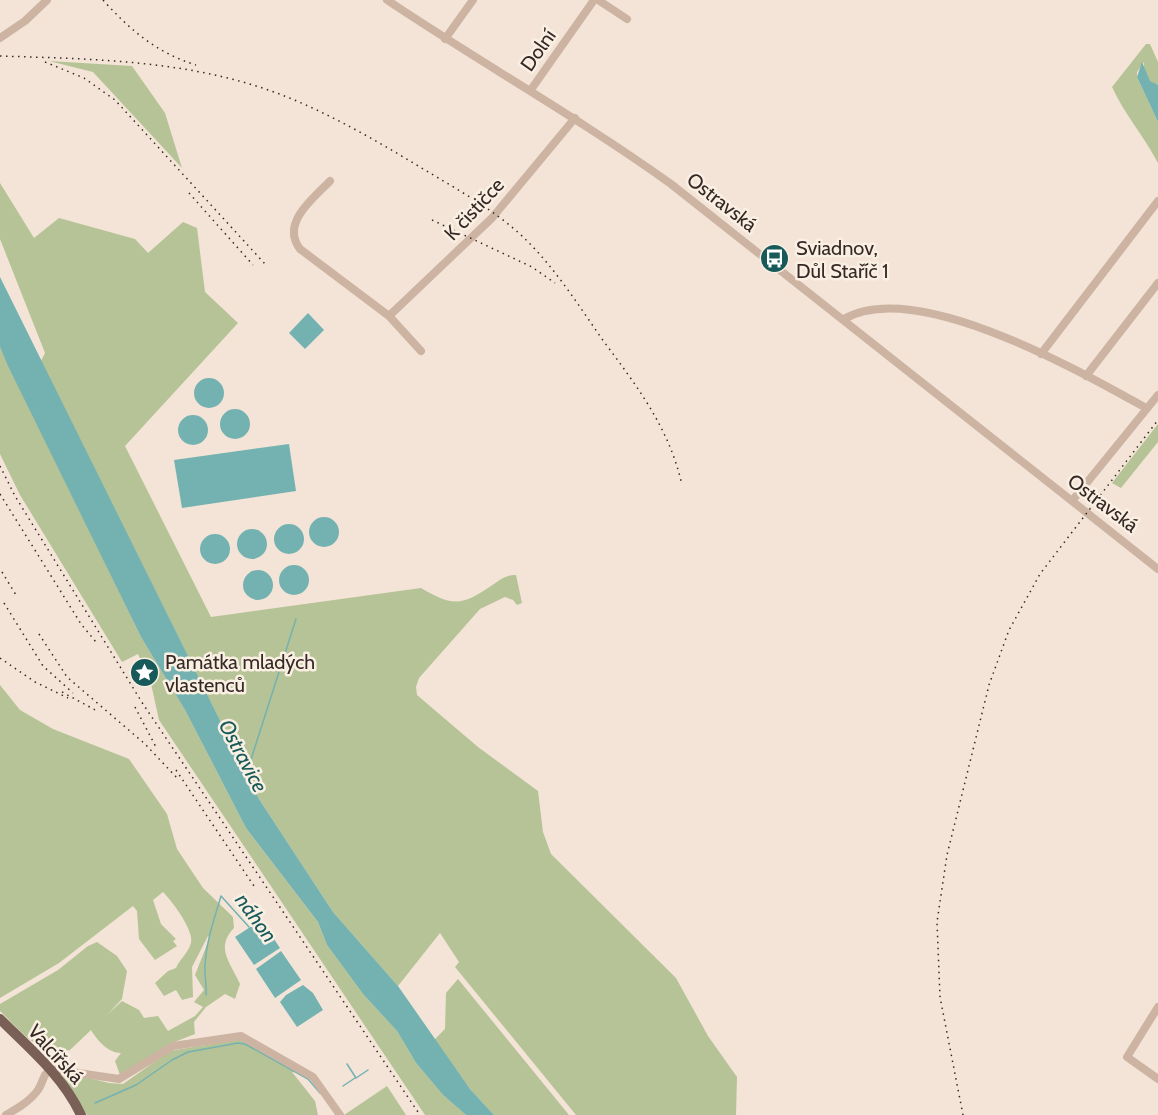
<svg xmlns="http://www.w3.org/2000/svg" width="1158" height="1115" viewBox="0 0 1158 1115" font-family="Cabin,sans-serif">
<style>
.green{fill:#b6c396}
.water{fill:#74b2b1}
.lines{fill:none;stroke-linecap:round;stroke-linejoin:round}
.stream{stroke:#74b2b1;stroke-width:1.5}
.minor{stroke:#ccb3a2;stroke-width:8}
.major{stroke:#795f55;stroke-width:10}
.rail{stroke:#362925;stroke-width:1.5;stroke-dasharray:1.5 4.5;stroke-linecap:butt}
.labels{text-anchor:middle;stroke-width:5;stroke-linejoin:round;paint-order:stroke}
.street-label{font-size:20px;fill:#362925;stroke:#faefe3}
.poi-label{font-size:20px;fill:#362925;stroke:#faefe3;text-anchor:start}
.water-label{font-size:21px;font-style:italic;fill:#185a5a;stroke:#faefe3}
</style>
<rect width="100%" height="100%" fill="#f3e4d7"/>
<path class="green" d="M1146,44h4l8,18v23c-11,-2 -15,-13 -14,-23l-7,10v5l21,45v41c-14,-27 -33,-48 -46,-76z
M49,61l83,5 33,47 17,55 -89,-96z
M0,183l34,55 25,-20 76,21 13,14 35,-31 14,6 8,64 33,31 -113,123 86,171 210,-29c34,20 42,17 73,-4 8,-6 13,-9 22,-9l6,28 -5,2 -4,-5 -8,-3 -25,12 -61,69 -3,9 1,8 61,52 60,44 5,41 8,22 125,124 32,58 29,41 -1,38h-160l-121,-148 4,-5 -19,-29 -42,53 -65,-74 -74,-113 -218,-438 4,-8 -45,-114z
M0,347l141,290 44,73 61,118 72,94 9,23 36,49 34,37 19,32 27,32 23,20h-41l-266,-395 -9,-41 -12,-25 -16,8 -102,-167 -20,-41z
M1158,424v18l-37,46 -9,-5z
M0,685l20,25 33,19 76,30 38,55 10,35 26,39 30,29 1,11c-19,20 -4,34 6,56l-5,15 -10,-5 -19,13 -12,15 1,12 -23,9 -52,32 -5,-14 6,-8c-13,0 -24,-13 -30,-23l-21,20c-31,7 -50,-20 -70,-39v-7l58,-34 30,-24 9,-4 20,14 10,15 -5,28 -15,16 15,-14 17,9 5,8 14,-2 10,15 27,-15 8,-9 -9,-5 10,-12 -9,-15 15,-38 -2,-1 -16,31 1,30 -11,3 -6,-10 -12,6 -9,-13 13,-12 8,-3c3,-8 13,-16 15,-25 3,-13 -19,-42 -28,-51l-10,8 8,24 15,15 -3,2 4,5 -22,14 -16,-21 -2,-28 -4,-5 -74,57 -59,35z
M458,979l111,136h-75l-24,-26 -36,-49 11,-11 1,-36z
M241,1039l62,34 -11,-1 23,29 3,14h-231l-25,-40v-3l7,1 40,10 14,1 47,-33z
M387,1086l19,29h-62z"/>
<path class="water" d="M1142,62l8,19 8,4v37l-21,-45z
M0,277l259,522 74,113 65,74 72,103 24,26h-28l-23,-20 -27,-32 -19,-32 -34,-37 -36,-49 -9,-23 -72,-94 -61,-118 -44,-73 -133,-271 -8,-19z
M308,313l16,17 -19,19 -16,-16z
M194 393a15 15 0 1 1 30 0a15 15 0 1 1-30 0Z
M220 424a15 15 0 1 1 30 0a15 15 0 1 1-30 0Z
M178 430a15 15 0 1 1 30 0a15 15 0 1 1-30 0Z
M289,444l7,47 -114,17 -8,-48z
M309 532a15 15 0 1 1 30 0a15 15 0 1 1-30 0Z
M274 539a15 15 0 1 1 30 0a15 15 0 1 1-30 0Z
M237 544a15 15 0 1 1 30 0a15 15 0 1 1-30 0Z
M200 549a15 15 0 1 1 30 0a15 15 0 1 1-30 0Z
M279 580a15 15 0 1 1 30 0a15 15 0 1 1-30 0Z
M243 585a15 15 0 1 1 30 0a15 15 0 1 1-30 0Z
M261,920l19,28 -26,17 -19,-28z
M281,951l20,29 -26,18 -19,-29z
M303,985l10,8 10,17 -26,17 -17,-25 6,-7z"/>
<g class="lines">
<path class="stream" d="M246,775l50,-156
M206,995c1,-11 -2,-19 -1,-29 1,-24 9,-46 16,-70l28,31
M347,1064l9,14 12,-8
M343,1086l12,-8
M95,1103l41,-18 36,-25 16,-8 50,-9 7,1 63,35 12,14"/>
<path class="minor" d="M387,0c94,63 192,118 284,184l487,385
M598,0l29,19
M0,38l25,-17 22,-21
M445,39l28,-39
M530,91l64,-91
M330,181c-16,17 -50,42 -30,68l89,67 32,35
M389,316l103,-98 83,-100
M844,319c72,-42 237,53 302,89
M1041,354l117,-153
M1086,376l72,-93
M1072,501l86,-106
M1158,1007l-31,50 31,22
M6,1115c12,-7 24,-14 32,-25 6,-9 4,-15 13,-21l68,10 54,-33 68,-10 72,41 27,38"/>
<path class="major" d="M0,1019c30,30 63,57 81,96"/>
<path class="rail" d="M103,0c27,30 54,53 93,65
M0,56c93,3 185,4 274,36 49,18 96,45 141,72 36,22 74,42 106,71 32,30 56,68 81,104 34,46 67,88 80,146
M45,62l39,16 31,22 150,164
M189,193l64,72
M432,220l100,47 23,16
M0,466l15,30 128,208 277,411
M0,494l81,130 15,18
M2,572l14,23
M4,603l39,63 30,27
M39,634l28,43 78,67 34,36
M0,658l35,24 33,16
M62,692l37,20
M135,707l22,42
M176,770l80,119
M963,1115l-23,-118 -3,-75 10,-67 42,-170 20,-55 31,-56 118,-154"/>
</g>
<defs>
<symbol id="bus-disc" viewBox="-11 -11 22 22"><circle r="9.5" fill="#185a5a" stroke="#faefe3"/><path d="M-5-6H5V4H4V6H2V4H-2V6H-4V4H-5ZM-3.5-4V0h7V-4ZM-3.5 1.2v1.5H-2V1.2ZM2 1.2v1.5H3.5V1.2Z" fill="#fff"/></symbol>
<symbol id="sight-disc" viewBox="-11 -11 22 22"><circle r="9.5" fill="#185a5a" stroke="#faefe3"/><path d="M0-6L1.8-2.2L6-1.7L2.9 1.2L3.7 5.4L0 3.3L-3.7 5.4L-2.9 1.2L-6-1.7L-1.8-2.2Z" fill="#fff"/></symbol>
</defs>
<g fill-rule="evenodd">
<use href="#bus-disc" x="758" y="242" width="33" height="33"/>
<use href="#sight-disc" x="128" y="656" width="33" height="33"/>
</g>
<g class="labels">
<g class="street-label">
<text transform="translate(538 50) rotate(-55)" y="7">Dolní</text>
<text transform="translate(722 202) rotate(38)" y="7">Ostravská</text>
<text transform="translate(474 209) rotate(-47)" y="7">K čističce</text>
<text transform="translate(1103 503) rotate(37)" y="7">Ostravská</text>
<text transform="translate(56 1054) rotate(48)" y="7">Valcířská</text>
</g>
<g class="poi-label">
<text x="796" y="255">Sviadnov,<tspan x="796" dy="23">Důl Staříč 1</tspan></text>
<text x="165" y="669">Památka mladých<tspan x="165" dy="23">vlastenců</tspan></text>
</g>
<g class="water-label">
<text transform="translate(243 756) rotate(62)" y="7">Ostravice</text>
<text transform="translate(256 918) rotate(54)" y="7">náhon</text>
</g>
</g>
</svg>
